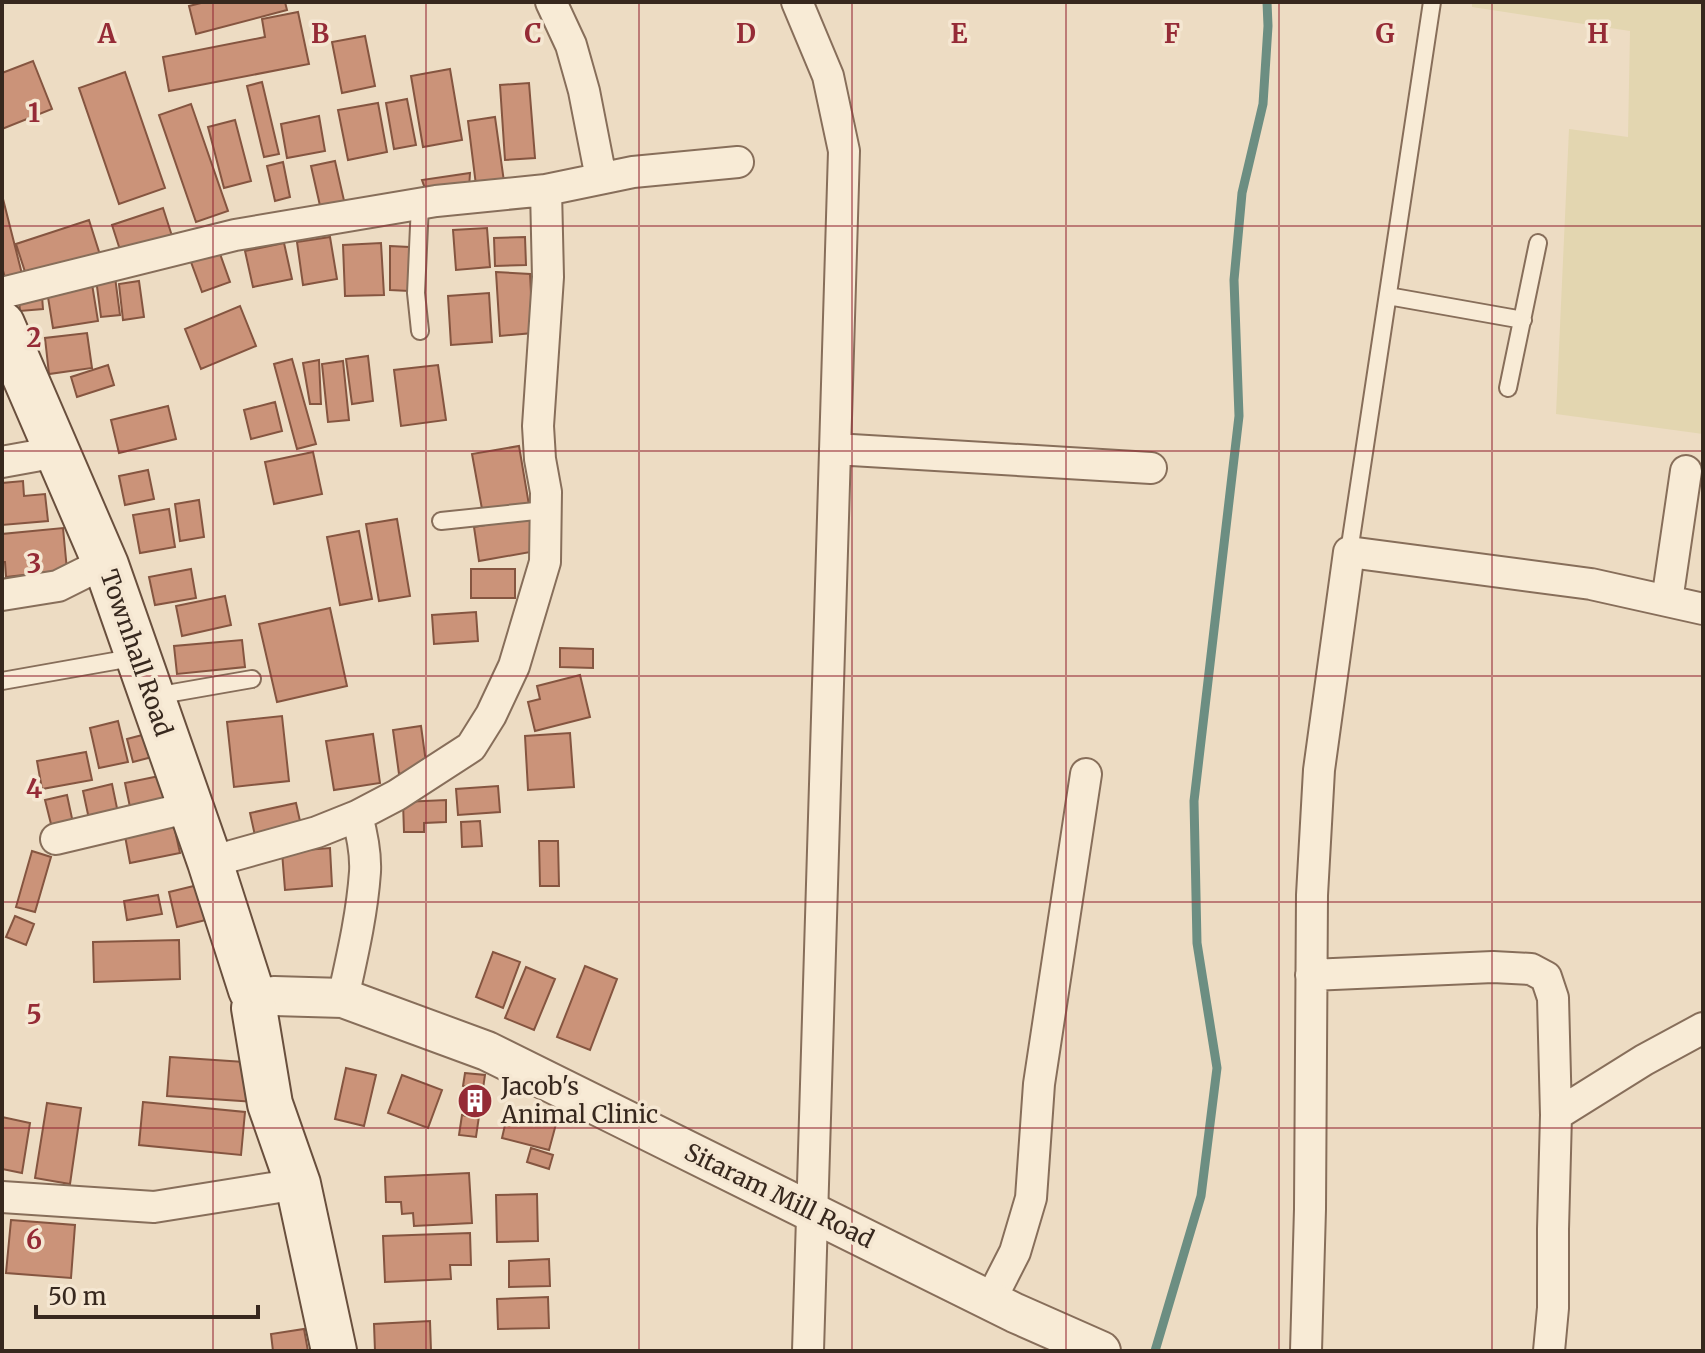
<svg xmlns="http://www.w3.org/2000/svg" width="1705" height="1353" viewBox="0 0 1705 1353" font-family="Merriweather,serif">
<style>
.farmland{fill:#e3d6b0}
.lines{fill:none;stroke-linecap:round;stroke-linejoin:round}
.stream{stroke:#6c8e82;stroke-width:9}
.building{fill:#cb9379;stroke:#855540;stroke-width:2}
.service-casing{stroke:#876e5a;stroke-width:20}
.minor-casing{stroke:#876e5a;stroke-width:34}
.tertiary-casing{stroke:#876e5a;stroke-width:42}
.secondary-casing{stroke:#694f3d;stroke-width:48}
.service{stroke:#f8ebd6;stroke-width:16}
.minor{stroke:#f8ebd6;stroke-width:30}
.tertiary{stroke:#f8ebd6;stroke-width:38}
.secondary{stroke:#f8ebd6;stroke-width:44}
.grid{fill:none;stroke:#952b36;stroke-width:2;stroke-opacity:0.55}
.labels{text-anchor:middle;stroke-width:7;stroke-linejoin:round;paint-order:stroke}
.street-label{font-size:24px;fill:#37281e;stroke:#f5e7d2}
.poi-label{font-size:24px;fill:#37281e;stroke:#f5e7d2;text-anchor:start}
.grid-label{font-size:26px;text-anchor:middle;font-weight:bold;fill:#952b36;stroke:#f5e7d2;stroke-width:7;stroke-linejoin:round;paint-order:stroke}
</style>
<rect width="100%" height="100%" fill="#eddcc3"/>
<path class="farmland" d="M1472,2h231v432l-147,-20 13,-285 59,8 2,-106 -158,-24z"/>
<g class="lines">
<path class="stream" d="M1155,1351l46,-155 16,-128 -20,-125 -3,-142 45,-385 -5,-136 8,-87 21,-89 5,-78 -1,-24"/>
</g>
<path class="building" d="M205,2h80l2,8 -91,24 -7,-28z
M298,12l11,52 -140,27 -6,-34 102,-20 -3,-18z
M365,36l10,50 -33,7 -10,-51z
M33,61l19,48 -50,20v-56z
M450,69l12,71 -39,7 -12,-71z
M125,72l40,116 -46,16 -40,-116z
M262,82l17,72 -15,3 -17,-71z
M529,83l6,75 -30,2 -5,-75z
M407,99l9,46 -22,4 -8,-46z
M378,103l9,49 -39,8 -10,-50z
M191,104l37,107 -32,11 -37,-107z
M319,116l6,35 -38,7 -6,-34z
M495,117l10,72 -28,4 -9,-72z
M235,120l16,61 -27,7 -16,-61z
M335,161l10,44 -24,5 -10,-44z
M283,162l7,35 -15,4 -8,-35z
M470,173l-1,16 -41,8 -6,-17z
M2,195l20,79 -17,4 -3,-11z
M163,208l10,31 -51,17 -10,-31z
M89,220l12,38 -73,23 -12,-37z
M487,228l3,39 -34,3 -3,-40z
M330,237l7,42 -34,6 -6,-43z
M525,237l1,28 -31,1 -1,-28z
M284,243l8,36 -39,8 -8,-36z
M381,243l3,52 -39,1 -2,-51z
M390,246l19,1v44l-19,-1z
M219,251l11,31 -28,10 -11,-30z
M496,272l34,2 3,59 -33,3z
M115,277l5,38 -19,2 -5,-38z
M139,281l5,36 -21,3 -4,-36z
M92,284l6,37 -45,7 -6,-37z
M489,293l3,49 -41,3 -3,-49z
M42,296l1,13 -23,2 -1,-12z
M240,306l16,40 -55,23 -16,-40z
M87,333l5,35 -43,6 -4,-36z
M368,356l5,45 -21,3 -6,-45z
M292,359l24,85 -19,5 -23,-85z
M319,360l2,44h-11l-7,-41z
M343,361l6,59 -21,2 -6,-58z
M108,365l6,20 -37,12 -6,-20z
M438,365l8,55 -45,6 -7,-56z
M275,402l7,29 -31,8 -7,-29z
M168,406l8,33 -57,14 -8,-33z
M519,446l10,59 -47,4 -10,-55z
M313,452l9,42 -48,10 -9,-42z
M148,470l6,29 -29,6 -6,-29z
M23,481l1,15 21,-2 3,27 -46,4v-42z
M199,500l5,37 -24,4 -5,-37z
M169,509l6,38 -35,6 -7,-38z
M531,517l5,34 -57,10 -5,-34z
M397,519l13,77 -31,5 -13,-77z
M63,528l4,42 -61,7 -1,-15h-3v-28z
M359,531l13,68 -32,6 -13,-68z
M191,569l5,29 -41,7 -6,-28z
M471,569h44v29h-44z
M225,596l6,29 -49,11 -6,-30z
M330,608l17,78 -70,16 -18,-78z
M476,612l2,29 -44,3 -2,-29z
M242,640l3,27 -68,7 -3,-28z
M560,648l33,1v19l-33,-1z
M580,675l10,42 -55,14 -7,-29 12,-3 -3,-13z
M282,716l7,65 -55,6 -7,-65z
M118,721l10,41 -29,6 -9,-40z
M421,726l6,44 -28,4 -6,-44z
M570,733l4,54 -46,3 -3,-54z
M146,734l6,23 -19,5 -6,-23z
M373,734l7,49 -46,7 -8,-49z
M86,752l6,28 -50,9 -5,-28z
M169,774l4,24 -43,9 -5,-24z
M112,784l6,29 -29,6 -6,-28z
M498,786l2,26 -42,3 -2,-26z
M67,795l6,28 -21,5 -7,-28z
M446,800v22l-22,1v9h-20l-1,-30z
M296,803l6,27 -46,10 -6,-27z
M480,821l2,25 -20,1 -1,-25z
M174,826l6,27 -50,10 -5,-27z
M539,841h19l1,45h-19z
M330,848l2,38 -47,4 -3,-38z
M32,851l19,6 -16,55 -19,-5z
M202,884l8,35 -33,8 -8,-35z
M158,895l4,19 -35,6 -3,-19z
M15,916l19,8 -8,21 -20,-8z
M179,940l1,39 -86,3 -1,-40z
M493,952l27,10 -17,46 -27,-11z
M585,966l32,13 -27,71 -33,-13z
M526,967l29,12 -21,51 -29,-12z
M170,1057l90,6 -3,39 -90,-6z
M346,1068l30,7 -12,51 -29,-7z
M465,1073l20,2 -9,62 -17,-2 3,-20 5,1 4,-29 -8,-1z
M402,1075l40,15 -14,38 -40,-15z
M143,1102l102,10 -4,43 -102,-10z
M47,1103l34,5 -11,76 -35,-6z
M508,1112l48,12 -7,26 -47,-12z
M2,1117l28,6 -8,50 -20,-4z
M531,1148l22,7 -4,14 -22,-7z
M469,1173l3,50 -58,3 -1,-13 -11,1 -1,-12h-15l-1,-25z
M537,1194l1,47 -41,1 -1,-47z
M11,1220l64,5 -4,53 -65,-5z
M470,1233l1,32h-21l1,14 -66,3 -2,-46z
M549,1259l1,27 -41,1v-26z
M548,1297l1,31 -51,1 -1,-30z
M430,1321l1,30h-56l-1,-27z
M304,1329l4,22h-35l-2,-17z"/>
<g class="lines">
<defs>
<path id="service" d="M1388,296l135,24
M420,331l-4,-38 4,-89
M1508,388l30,-145
M441,521l104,-11
M1349,552l83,-550
M2,681l135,-24
M155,696l97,-17"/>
<path id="minor" d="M551,2l20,43 13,46 17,87
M797,2l31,74 16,75 -36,1200
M2,293l233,-58 201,-34 110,-11 87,-18 105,-10
M835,449l316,19
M2,462l55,-10
M2,595l56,-9 36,-18 12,-3
M1667,601l19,-130
M56,839l135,-32
M210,862l107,-30 40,-16 40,-21 74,-48 20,-32 23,-49 31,-104 1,-70 -6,-33 -2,-33 10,-149 -2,-87
M1311,975l182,-8 38,2 15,8 7,21 3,117
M343,998c9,-41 19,-83 22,-126 1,-18 -3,-38 -8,-56
M2,1197l152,10 144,-23
M990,1301l25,-49 16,-54 8,-114 47,-310
M1306,1351l4,-142 2,-314 7,-125 30,-218 242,32 112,25
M1549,1351l4,-43v-79l3,-114 88,-55 59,-32"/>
<path id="tertiary" d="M274,996l69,2 144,53 528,262 86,38"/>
<path id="secondary" d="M2,324l104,241 104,297 41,128
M254,1008l16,96 28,80 36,167"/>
</defs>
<use href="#service" class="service-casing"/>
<use href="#minor" class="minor-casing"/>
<use href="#tertiary" class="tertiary-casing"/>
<use href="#secondary" class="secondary-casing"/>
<use href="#service" class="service"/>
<use href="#minor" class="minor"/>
<use href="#tertiary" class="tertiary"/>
<use href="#secondary" class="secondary"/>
</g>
<path class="grid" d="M213,2v1349M426,2v1349M639,2v1349M852,2v1349M1066,2v1349M1279,2v1349M1492,2v1349M2,226h1701M2,451h1701M2,676h1701M2,902h1701M2,1128h1701"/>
<defs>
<symbol id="building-disc" viewBox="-11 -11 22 22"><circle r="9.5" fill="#952b36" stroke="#f5e7d2"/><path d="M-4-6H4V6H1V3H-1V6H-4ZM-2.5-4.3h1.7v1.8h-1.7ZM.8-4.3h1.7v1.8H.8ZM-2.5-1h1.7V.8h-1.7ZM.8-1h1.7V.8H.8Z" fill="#fff"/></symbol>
</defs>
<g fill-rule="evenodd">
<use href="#building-disc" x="455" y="1081" width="40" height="40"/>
</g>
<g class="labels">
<g class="street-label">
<text transform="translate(136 653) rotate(71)" y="8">Townhall Road</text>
<text transform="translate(779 1196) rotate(26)" y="8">Sitaram Mill Road</text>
</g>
<g class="poi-label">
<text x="501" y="1095">Jacob's<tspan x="501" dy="28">Animal Clinic</tspan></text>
</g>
</g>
<g class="grid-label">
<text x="107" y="43">A</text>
<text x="320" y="43">B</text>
<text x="533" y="43">C</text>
<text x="746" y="43">D</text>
<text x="959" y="43">E</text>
<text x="1172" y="43">F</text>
<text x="1385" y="43">G</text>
<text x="1598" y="43">H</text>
<text x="34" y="122">1</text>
<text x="34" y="347">2</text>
<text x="34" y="573">3</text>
<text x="34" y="798">4</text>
<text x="34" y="1024">5</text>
<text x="34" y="1249">6</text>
</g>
<rect width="1705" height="1353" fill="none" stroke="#37281e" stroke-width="8"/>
<path d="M36 1305v12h222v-12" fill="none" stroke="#37281e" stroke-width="4"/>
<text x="48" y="1305" font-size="24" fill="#37281e" stroke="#f5e7d2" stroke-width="6" paint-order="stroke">50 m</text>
</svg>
